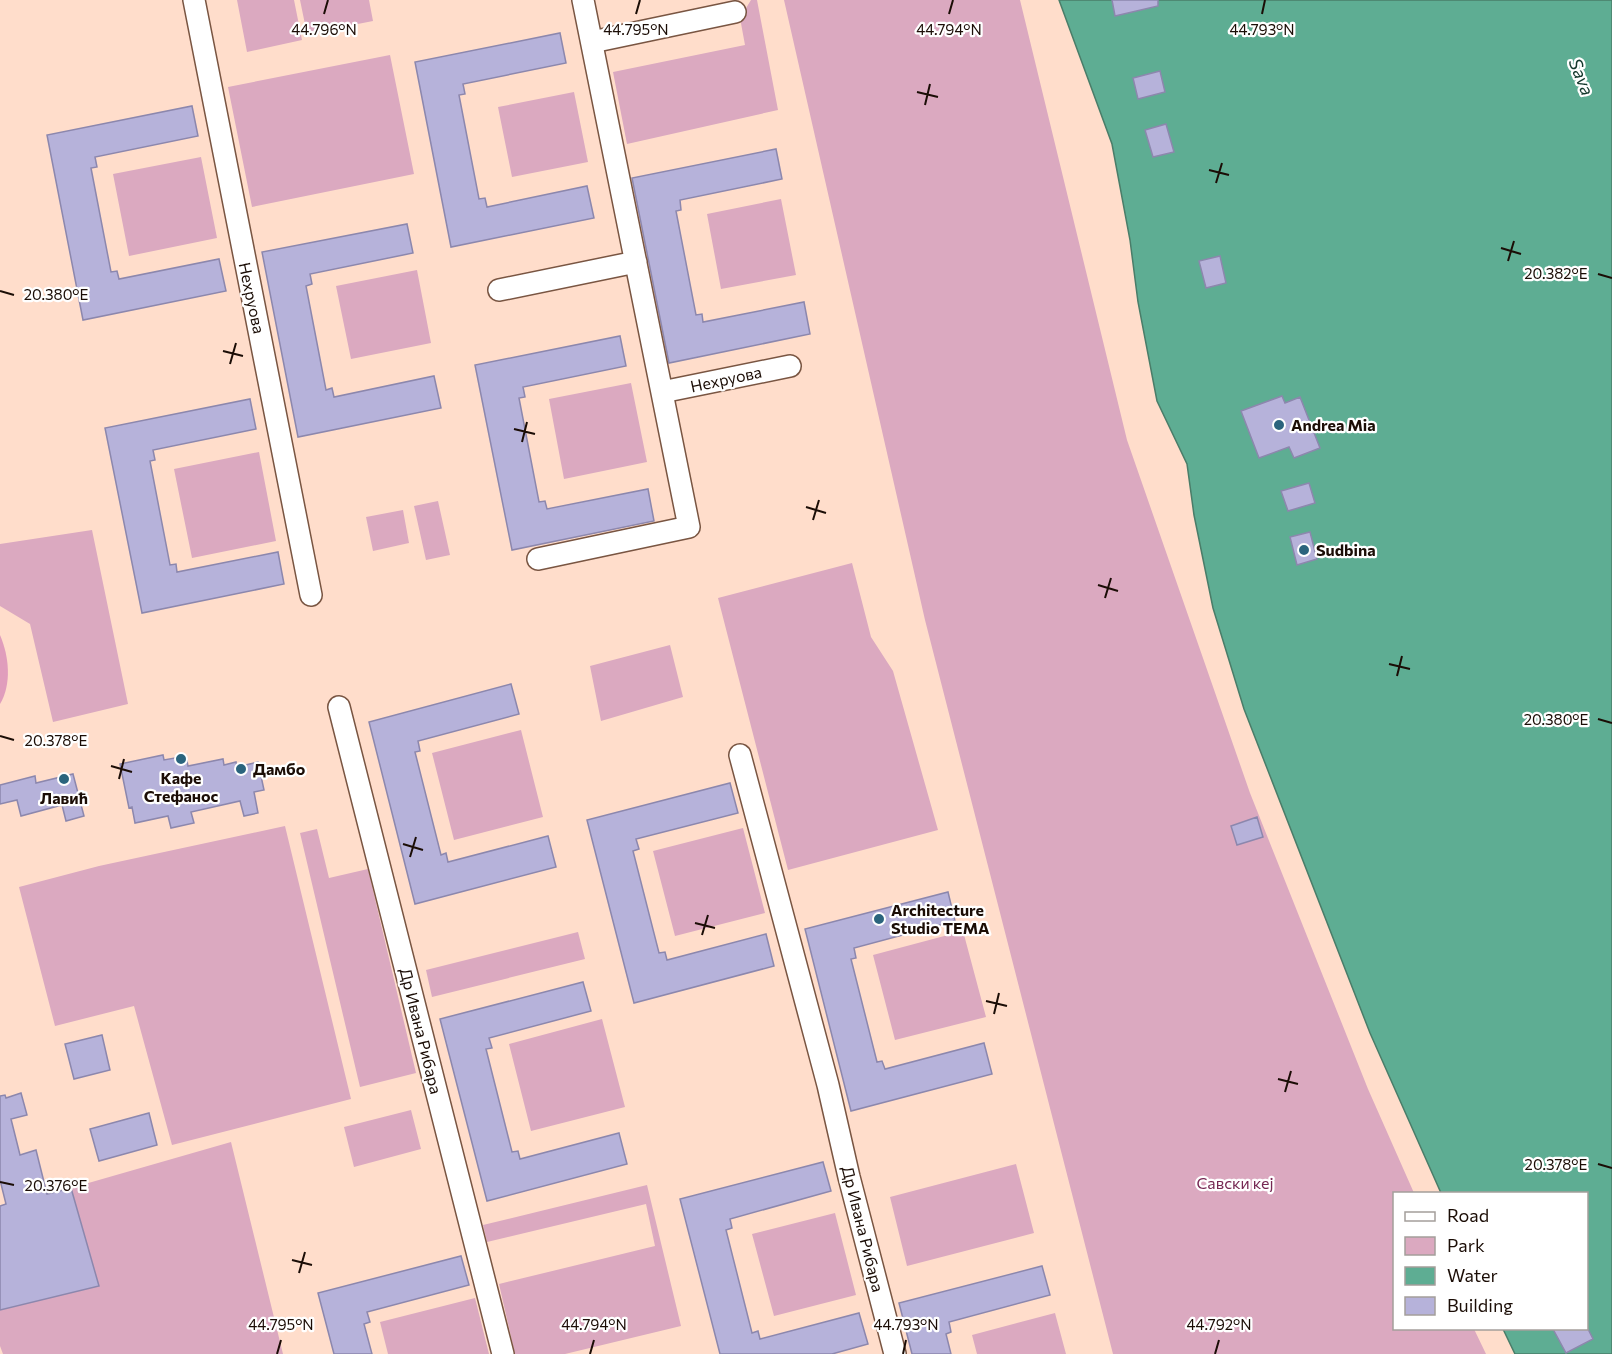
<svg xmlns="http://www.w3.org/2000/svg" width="1612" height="1354" viewBox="0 0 1612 1354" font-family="Commissioner,sans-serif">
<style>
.green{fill:#dba9c0}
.forest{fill:#e09dbc}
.water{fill:#5ead93;stroke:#4a7d69;stroke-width:1.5}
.building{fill:#b6b2da;stroke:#8c87ad;stroke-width:1.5}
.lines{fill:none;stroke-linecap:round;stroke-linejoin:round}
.minor-casing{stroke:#795542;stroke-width:24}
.minor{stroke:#fff;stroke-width:21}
.ticks{fill:none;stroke:#1b0d06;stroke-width:2}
.poi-dot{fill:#2b647d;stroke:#fff;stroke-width:2}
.labels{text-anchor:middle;stroke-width:4.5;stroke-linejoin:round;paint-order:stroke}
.street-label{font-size:16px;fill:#1b0d06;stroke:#fff}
.poi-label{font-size:16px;font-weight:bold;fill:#1b0d06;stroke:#fff;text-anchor:start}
.park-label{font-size:16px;fill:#762853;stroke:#fff}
.water-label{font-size:18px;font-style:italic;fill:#13382c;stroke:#fff}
.ticks-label{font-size:15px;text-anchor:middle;fill:#1b0d06;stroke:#fff;stroke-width:4.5;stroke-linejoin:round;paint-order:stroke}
</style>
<rect width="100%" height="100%" fill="#ffddcb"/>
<path class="green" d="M237,0h57l8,40 -55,12z
M300,0h69l4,21 -66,13z
M751,0h6l21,110 -151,34 -14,-72 132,-27 -5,-27z
M784,0h236l107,440 123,353 118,296 46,104 -20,1v134l80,1 12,25h-373l-188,-734z
M390,55l24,119 -162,33 -24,-120z
M574,92l14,70 -76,15 -14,-70z
M201,157l16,81 -88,18 -16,-82z
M781,199l15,76 -75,14 -14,-75z
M417,270l14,73 -80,16 -15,-73z
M631,383l16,79 -83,17 -15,-80z
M259,452l17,89 -84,17 -18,-89z
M438,501l12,54 -24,5 -12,-54z
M403,510l6,33 -36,8 -7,-34z
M92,530l36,174 -75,18 -23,-98 -30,-18v-62z
M852,563l19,74 22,34 45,159 -150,40 -70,-272z
M670,645l13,52 -82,24 -11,-55z
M521,730l22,87 -89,23 -22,-87z
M285,826l66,273 -179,46 -38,-139 -79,20 -36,-139 80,-21z
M743,828l22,85 -90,23 -22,-85z
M317,829l12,49 39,-9 48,204 -56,14 -60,-254z
M963,931l23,86 -91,23 -22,-85z
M578,932l7,27 -153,38 -6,-27z
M602,1019l23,88 -94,24 -22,-87z
M411,1110l10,39 -67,18 -10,-40z
M231,1142l52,212h-280l-3,-8v-36l98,-24 -27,-98z
M1016,1164l18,69 -127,33 -17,-69z
M647,1185l34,141 -116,28h-50l-16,-70 156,-38 -9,-42 -159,38 -4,-17z
M835,1213l21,82 -82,21 -22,-82z
M475,1298l14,56h-101l-8,-32z
M1055,1313l11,41h-89l-5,-19z"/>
<path class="forest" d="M0,635c9,21 12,49 0,69z"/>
<path class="water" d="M1059,0h553v1354h-97l-12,-25 83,-1v-134l-145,-1 -71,-160 -126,-324 -31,-101 -19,-93 -7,-51 -30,-63 -19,-99 -8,-62 -18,-96z"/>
<path class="building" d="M1112,0h46v6l-43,10z
M560,33l6,30 -103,21 2,10 -6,1 20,104 6,-1 2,9 100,-21 7,32 -143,29 -36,-185z
M1160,71l5,21 -27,7 -5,-21z
M192,106l6,30 -103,21 2,10 -6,1 20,104 6,-1 2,8 100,-20 7,32 -143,29 -36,-185z
M1166,124l8,28 -21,5 -8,-27z
M776,149l6,30 -102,21 1,10 -5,1 20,104 6,-1 1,8 101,-20 6,32 -141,29 -37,-185z
M407,224l6,29 -103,21 2,10 -6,2 20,104 6,-2 2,9 100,-21 7,32 -143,29 -36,-185z
M1220,256l6,27 -20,5 -7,-27z
M620,336l6,30 -103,21 2,10 -6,1 20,104 6,-1 2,8 101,-20 6,32 -142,29 -37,-185z
M1282,396l3,7 15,-6 20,51 -26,10 -5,-11 -30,11 -18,-47z
M250,399l6,30 -103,21 2,10 -5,1 20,104 6,-1 1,8 101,-20 6,32 -142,29 -37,-185z
M1309,483l6,20 -27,8 -7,-20z
M1310,532l7,27 -20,6 -7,-28z
M511,684l8,30 -101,27 2,10 -5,1 26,103 5,-2 2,9 100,-26 8,31 -141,37 -46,-182z
M163,755l1,5 22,-4 2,10 35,-7 1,6 12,-3 1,5 21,-5 6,28 -10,2 4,21 -14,3 -4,-15 -49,11 3,11 -23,5 -3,-12 -33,7 -3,-16 -3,1 -9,-44z
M73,774l11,42 -18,5 -4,-16 -41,11 -4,-16 -17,4v-19l35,-9 1,7z
M730,783l8,30 -102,26 3,10 -6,2 26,102 6,-1 2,8 99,-26 8,32 -140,37 -47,-183z
M1257,817l6,20 -26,8 -6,-19z
M948,892l7,29 -101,27 2,10 -5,1 26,103 5,-1 3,8 99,-26 8,31 -141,37 -46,-182z
M583,982l8,29 -102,27 3,10 -6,1 26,103 6,-1 2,8 99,-26 8,31 -140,37 -47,-182z
M102,1035l8,35 -36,9 -9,-35z
M21,1093l6,22 -16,4 9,36 16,-5 11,44 24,-6 28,98 -99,24v-104l6,-2 -6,-24v-84l5,-1 1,3z
M149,1113l8,32 -58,16 -9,-32z
M823,1162l8,29 -101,28 2,9 -6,2 26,103 6,-2 2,8 99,-26 9,31 -36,10h-112l-40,-155z
M461,1256l8,29 -102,27 3,10 -6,2 8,30h-38l-16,-61z
M1042,1266l8,29 -101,27 2,10 -5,2 5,20h-39l-13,-51z
M1553,1329h35l5,10 -27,14z"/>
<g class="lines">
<defs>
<path id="minor" d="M194,0l117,595
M592,42l143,-30
M499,290l137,-28
M662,392l128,-26
M538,559l151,-32 -106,-527
M339,707l164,647
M740,755l88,330 21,92 46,177"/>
</defs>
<use href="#minor" class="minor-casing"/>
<use href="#minor" class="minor"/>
</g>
<path class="ticks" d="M324,14l4,-14M636,14l4,-14M949,14l4,-14M1262,14l3,-14M917,92l21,5M925,105l5,-21M1209,170l20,5M1216,183l6,-20M1501,248l20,6M1508,261l6,-20M1598,274l14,4M0,291l14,4M223,351l20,5M230,364l6,-21M514,429l21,5M522,442l5,-20M806,507l20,6M813,520l6,-20M1098,585l20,6M1105,598l6,-20M1389,664l21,5M1397,676l5,-20M1598,719l14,4M0,736l14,4M111,766l21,6M119,779l5,-20M403,844l20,6M410,857l6,-20M695,923l20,5M702,935l6,-20M986,1001l21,5M994,1014l5,-21M1278,1079l20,5M1285,1092l6,-21M1598,1164l14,4M0,1182l14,3M292,1260l20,5M299,1273l6,-21M277,1354l4,-14M590,1354l4,-14M903,1354l3,-14M1215,1354l4,-14"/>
<g class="poi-dot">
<circle cx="1279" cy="425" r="6"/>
<circle cx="1304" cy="550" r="6"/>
<circle cx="181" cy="759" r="6"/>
<circle cx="241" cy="769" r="6"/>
<circle cx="64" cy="779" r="6"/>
<circle cx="879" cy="919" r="6"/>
</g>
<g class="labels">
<g class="street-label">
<text transform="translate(252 298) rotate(78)" y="6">Нехруова</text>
<text transform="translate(726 379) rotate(-12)" y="6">Нехруова</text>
<text transform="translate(421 1031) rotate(76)" y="6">Др Ивана Рибара</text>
<text transform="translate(863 1229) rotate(76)" y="6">Др Ивана Рибара</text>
</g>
<g class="poi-label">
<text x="1291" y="431">Andrea Mia</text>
<text x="1316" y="556">Sudbina</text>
<text x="253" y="775">Дамбо</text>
<text x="181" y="784" text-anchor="middle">Кафе<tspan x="181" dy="18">Стефанос</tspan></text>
<text x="64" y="804" text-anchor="middle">Лавић</text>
<text x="891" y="916">Architecture<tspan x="891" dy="18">Studio TEMA</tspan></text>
</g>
<g class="park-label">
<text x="1235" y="1189">Савски кеј</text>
</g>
<g class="water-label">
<text transform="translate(1581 77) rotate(68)" y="6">Sava</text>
</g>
</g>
<g class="ticks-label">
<text x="636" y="35">44.795°N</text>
<text x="949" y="35">44.794°N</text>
<text x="324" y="35">44.796°N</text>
<text x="1262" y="35">44.793°N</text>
<text x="1556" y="279">20.382°E</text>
<text x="56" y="300">20.380°E</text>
<text x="1556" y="725">20.380°E</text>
<text x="56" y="746">20.378°E</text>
<text x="1556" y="1170">20.378°E</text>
<text x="56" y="1191">20.376°E</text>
<text x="281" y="1330">44.795°N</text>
<text x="594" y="1330">44.794°N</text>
<text x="906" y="1330">44.793°N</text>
<text x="1219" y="1330">44.792°N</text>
</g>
<rect x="1393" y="1192" width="195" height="138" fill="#ffffff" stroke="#a49e9b" stroke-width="1.5"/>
<rect x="1405" y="1212" width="30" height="9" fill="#ffffff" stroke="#a49e9b" stroke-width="1.5"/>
<text x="1447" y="1222" font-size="18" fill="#1b0d06">Road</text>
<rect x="1405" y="1237" width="30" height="18" fill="#dba9c0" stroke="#a49e9b" stroke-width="1.5"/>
<text x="1447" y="1252" font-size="18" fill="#1b0d06">Park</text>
<rect x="1405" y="1267" width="30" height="18" fill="#5ead93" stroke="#a49e9b" stroke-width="1.5"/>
<text x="1447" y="1282" font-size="18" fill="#1b0d06">Water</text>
<rect x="1405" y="1297" width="30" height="18" fill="#b6b2da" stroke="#a49e9b" stroke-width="1.5"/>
<text x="1447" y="1312" font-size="18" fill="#1b0d06">Building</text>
</svg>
